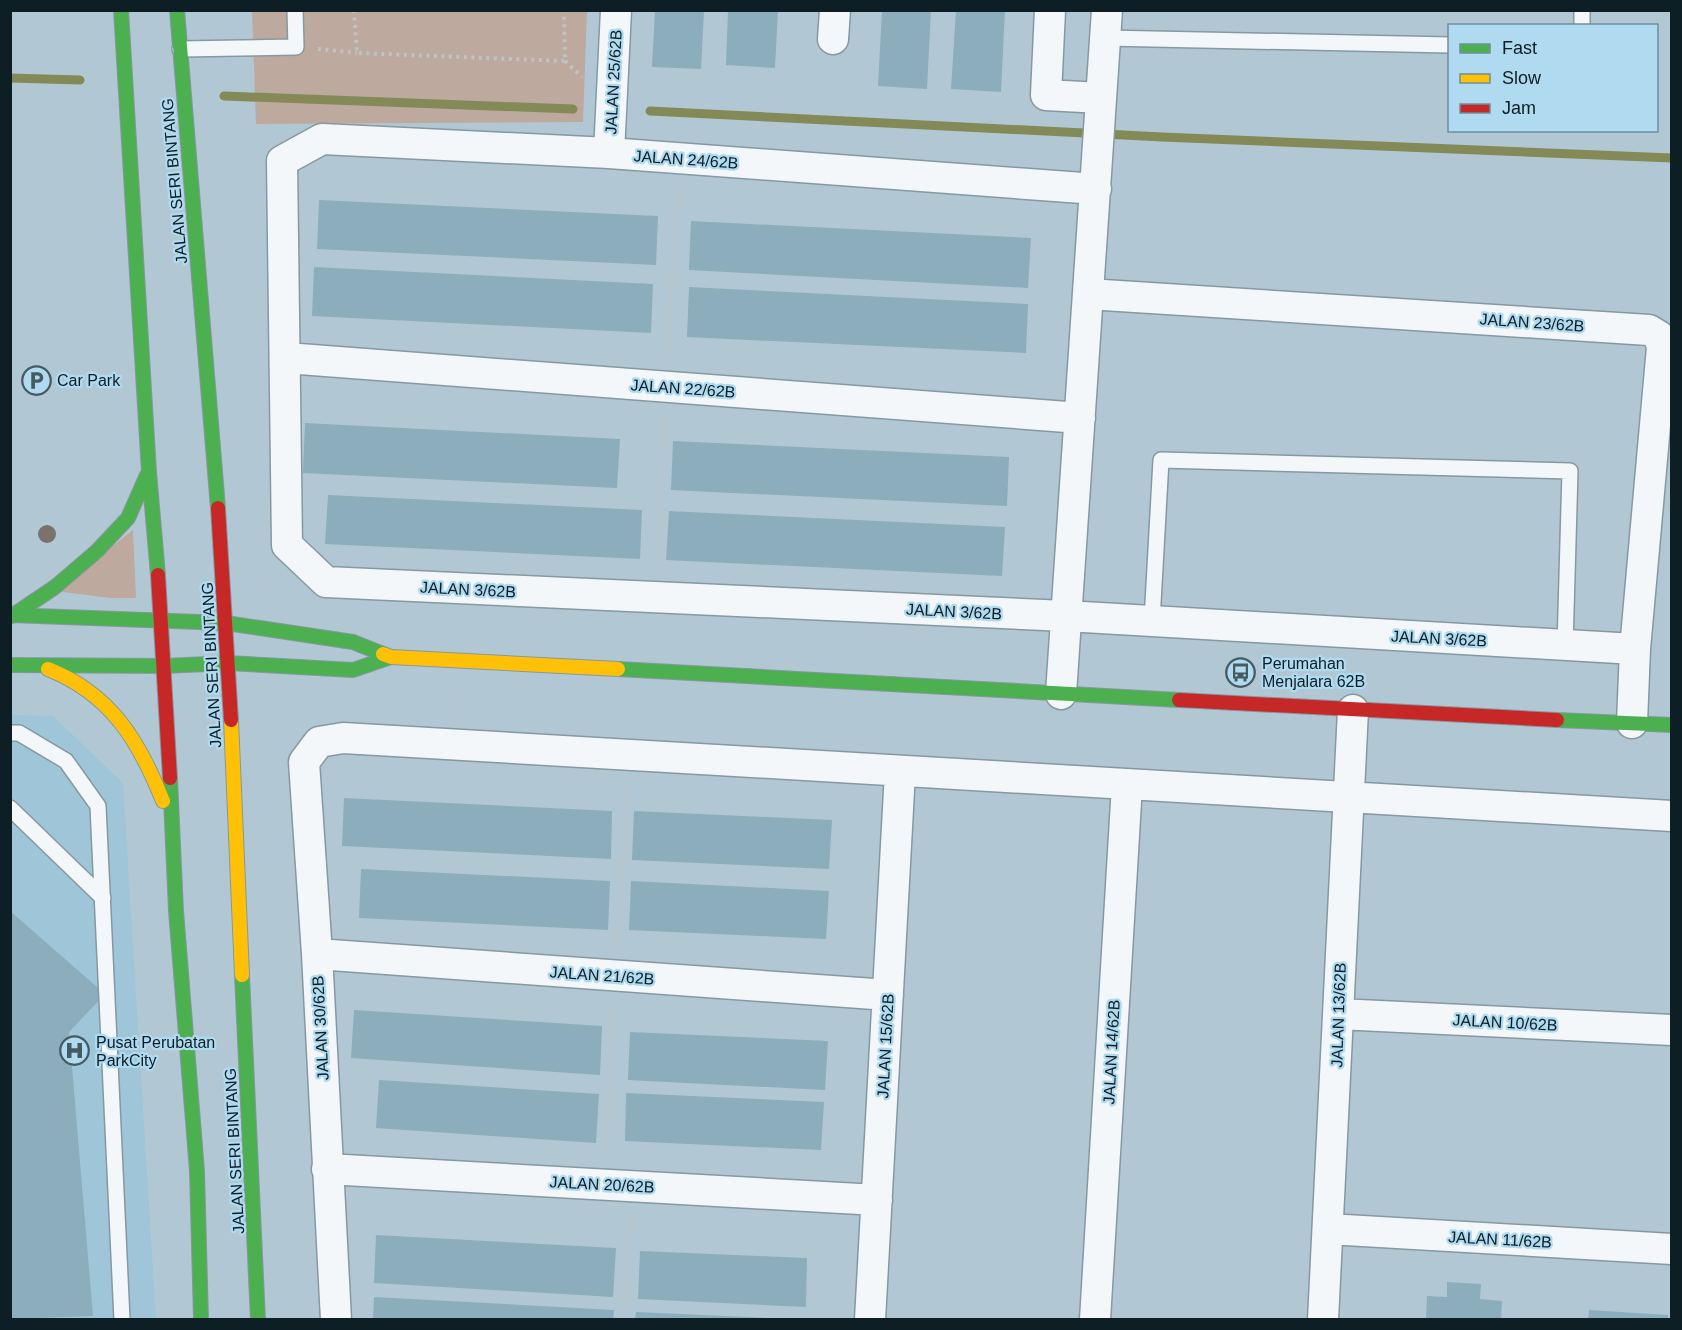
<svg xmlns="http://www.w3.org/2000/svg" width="1682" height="1330" viewBox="0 0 1682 1330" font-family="Arial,sans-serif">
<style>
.built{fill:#9ec5d8}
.green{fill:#bea99e}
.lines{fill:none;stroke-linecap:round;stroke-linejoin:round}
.stream{stroke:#848a57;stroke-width:9}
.building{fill:#8cadbc}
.lane-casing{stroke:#8698a0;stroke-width:18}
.street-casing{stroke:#8698a0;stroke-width:33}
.fast-casing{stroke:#8698a0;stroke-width:16}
.slow-casing{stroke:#8698a0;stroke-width:16}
.jam-casing{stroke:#8698a0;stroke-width:16}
.path{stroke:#bdc4c6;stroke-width:4;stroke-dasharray:3 4.5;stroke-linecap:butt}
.lane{stroke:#f3f7f9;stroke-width:15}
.street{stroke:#f3f7f9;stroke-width:30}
.fast{stroke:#4caf50;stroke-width:14}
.slow{stroke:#ffc107;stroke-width:14}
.jam{stroke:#c62828;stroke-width:14}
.tree{fill:#7b726c}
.labels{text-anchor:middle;stroke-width:4.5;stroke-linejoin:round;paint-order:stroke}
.street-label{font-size:16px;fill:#0d1e25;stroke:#afdaf0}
.poi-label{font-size:16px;fill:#0d1e25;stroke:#afdaf0;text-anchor:start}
</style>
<rect width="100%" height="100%" fill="#b1c8d4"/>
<path class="built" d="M11,715l42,1 70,67 33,536 -145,1z"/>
<path class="green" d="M252,11h335l-4,111 -327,2z
M133,530l3,68h-25l-56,-7z"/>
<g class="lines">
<path class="stream" d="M10,78l70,2
M224,96l349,13
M650,111l512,26 510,21"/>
</g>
<path class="building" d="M655,10h49l-3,59 -49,-2z
M728,10h50l-3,58 -49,-3z
M882,10h49l-4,79 -49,-3z
M956,10h49l-4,82 -50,-3z
M319,200l339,16 -2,49 -339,-16z
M691,221l340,17 -3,50 -339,-18z
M314,267l339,17 -2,49 -339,-17z
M689,287l339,17 -2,49 -339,-16z
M305,423l315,16 -3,49 -314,-15z
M673,441l336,16 -2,49 -336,-16z
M328,495l314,15 -2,49 -315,-15z
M669,511l336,16 -3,49 -336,-16z
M344,798l268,13 -1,48 -269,-13z
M634,811l198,9 -3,49 -197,-9z
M361,869l249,12 -2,49 -249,-12z
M631,881l198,10 -3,48 -197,-9z
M10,911l95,83 -36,38 24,284 -83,3z
M354,1010l248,16 -2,49 -249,-17z
M630,1032l198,9 -3,49 -197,-10z
M379,1080l220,14 -3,49 -220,-15z
M626,1093l198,9 -3,48 -196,-9z
M376,1235l240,13 -3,49 -239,-14z
M640,1251l167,7 -1,49 -168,-8z
M1447,1282l34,2 -1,15 22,2 -1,19h-75l1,-24 20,1z
M374,1297l240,13 -1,10h-240z
M1589,1310l79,5v5h-80z
M636,1312l133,6v2h-134z"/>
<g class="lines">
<defs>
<path id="lane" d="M1582,26v-16
M1105,38l345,7
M180,49l116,-2 -1,-37
M1152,621l9,-161 409,11 -5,175
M10,733h9l47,28 32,45 24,514
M10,808l93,90"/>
<path id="street" d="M1050,10l-4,85 55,3
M833,39l2,-29
M609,153l7,-143
M1096,189l-487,-36 -287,-14 -40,22 5,384 39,37 740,34 569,33
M1088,294l561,36 10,6 3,11 -27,302 -3,74
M286,358l794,60
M1061,694l46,-684
M317,954l571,41
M1338,1014l334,16
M327,1169l550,31
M1328,1229l344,20
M336,1320l-19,-366 -13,-192 15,-20 24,-4 1329,78
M870,1320l30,-548
M1095,1320l32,-535
M1323,1320l30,-610"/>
<path id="fast" d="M121,10l28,462 9,103
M177,10l41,498
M10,615l216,8 127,19 30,12
M12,616l43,-29 42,-36 31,-33 19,-43
M10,665l154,1 64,-3 125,7 38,-13
M618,669l561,31
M1557,720l115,5
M170,778l6,133 21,260 4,149
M242,975l16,345"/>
<path id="slow" d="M383,654l8,3 227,12
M48,669c63,25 91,72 115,132
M231,720l11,255"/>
<path id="jam" d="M218,508l13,212
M158,575l12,203
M1179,700l378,20"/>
</defs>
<use href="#lane" class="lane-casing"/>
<use href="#street" class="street-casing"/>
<use href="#fast" class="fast-casing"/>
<use href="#slow" class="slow-casing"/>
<use href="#jam" class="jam-casing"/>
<path class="path" d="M354,10l3,43 208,8 -1,-51
M318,49l39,4
M565,61l17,16
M666,357l13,-169
M659,566l4,-148
M259,586l10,-8
M457,714l3,-20
M617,946l12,-160
M606,1153l8,-148
M623,1320l8,-103"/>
<use href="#lane" class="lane"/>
<use href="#street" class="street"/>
<use href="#fast" class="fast"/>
<use href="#slow" class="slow"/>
<use href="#jam" class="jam"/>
</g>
<circle class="tree" cx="47" cy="534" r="9"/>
<defs>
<symbol id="parking-ring" viewBox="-11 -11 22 22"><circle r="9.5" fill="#afdaf0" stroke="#465a62" stroke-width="1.5"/><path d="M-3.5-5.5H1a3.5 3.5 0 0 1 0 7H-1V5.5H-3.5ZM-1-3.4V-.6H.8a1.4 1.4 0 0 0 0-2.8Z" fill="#465a62"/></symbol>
<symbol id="bus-ring" viewBox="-11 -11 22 22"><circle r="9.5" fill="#afdaf0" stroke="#465a62" stroke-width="1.5"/><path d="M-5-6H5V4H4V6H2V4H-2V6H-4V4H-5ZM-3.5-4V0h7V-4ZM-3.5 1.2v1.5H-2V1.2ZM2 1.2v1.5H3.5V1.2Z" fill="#465a62"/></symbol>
<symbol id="hospital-ring" viewBox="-11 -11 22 22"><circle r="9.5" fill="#afdaf0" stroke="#465a62" stroke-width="1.5"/><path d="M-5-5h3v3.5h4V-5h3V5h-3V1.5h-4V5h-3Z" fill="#465a62"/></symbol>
</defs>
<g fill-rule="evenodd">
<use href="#parking-ring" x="20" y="364" width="33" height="33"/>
<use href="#bus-ring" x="1224" y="656" width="33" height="33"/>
<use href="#hospital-ring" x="58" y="1034" width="33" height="33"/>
</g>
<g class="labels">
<g class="street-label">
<text transform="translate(613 82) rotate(-87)" y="6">JALAN 25/62B</text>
<text transform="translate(686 159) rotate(4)" y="6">JALAN 24/62B</text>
<text transform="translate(174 181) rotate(-95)" y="6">JALAN SERI BINTANG</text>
<text transform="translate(1532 322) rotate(4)" y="6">JALAN 23/62B</text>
<text transform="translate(683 388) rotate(4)" y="6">JALAN 22/62B</text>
<text transform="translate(468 589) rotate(3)" y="6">JALAN 3/62B</text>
<text transform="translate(954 611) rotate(3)" y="6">JALAN 3/62B</text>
<text transform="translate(1439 638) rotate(3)" y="6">JALAN 3/62B</text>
<text transform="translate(211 665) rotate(-93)" y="6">JALAN SERI BINTANG</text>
<text transform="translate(602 975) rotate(4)" y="6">JALAN 21/62B</text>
<text transform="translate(1338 1015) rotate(-88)" y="6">JALAN 13/62B</text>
<text transform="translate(1505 1022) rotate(3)" y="6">JALAN 10/62B</text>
<text transform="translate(320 1028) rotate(-93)" y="6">JALAN 30/62B</text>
<text transform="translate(885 1046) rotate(-87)" y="6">JALAN 15/62B</text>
<text transform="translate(1111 1052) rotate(-87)" y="6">JALAN 14/62B</text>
<text transform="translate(234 1151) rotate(-93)" y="6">JALAN SERI BINTANG</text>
<text transform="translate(602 1184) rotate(3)" y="6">JALAN 20/62B</text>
<text transform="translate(1500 1239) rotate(3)" y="6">JALAN 11/62B</text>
</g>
<g class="poi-label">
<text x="57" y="386">Car Park</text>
<text x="1262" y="669">Perumahan<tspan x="1262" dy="18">Menjalara 62B</tspan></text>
<text x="96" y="1048">Pusat Perubatan<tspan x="96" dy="18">ParkCity</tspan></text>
</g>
</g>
<rect width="1682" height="1330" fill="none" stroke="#0d1e25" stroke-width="24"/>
<rect x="1448" y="24" width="210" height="108" fill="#afdaf0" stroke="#6e8f9f" stroke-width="1.5"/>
<rect x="1460" y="44" width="30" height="9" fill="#4caf50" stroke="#6e8f9f" stroke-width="1.5"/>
<text x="1502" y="54" font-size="18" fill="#0d1e25">Fast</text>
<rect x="1460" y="74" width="30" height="9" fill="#ffc107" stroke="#6e8f9f" stroke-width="1.5"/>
<text x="1502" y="84" font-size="18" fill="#0d1e25">Slow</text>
<rect x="1460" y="104" width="30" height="9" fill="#c62828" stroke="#6e8f9f" stroke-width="1.5"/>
<text x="1502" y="114" font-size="18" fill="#0d1e25">Jam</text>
</svg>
